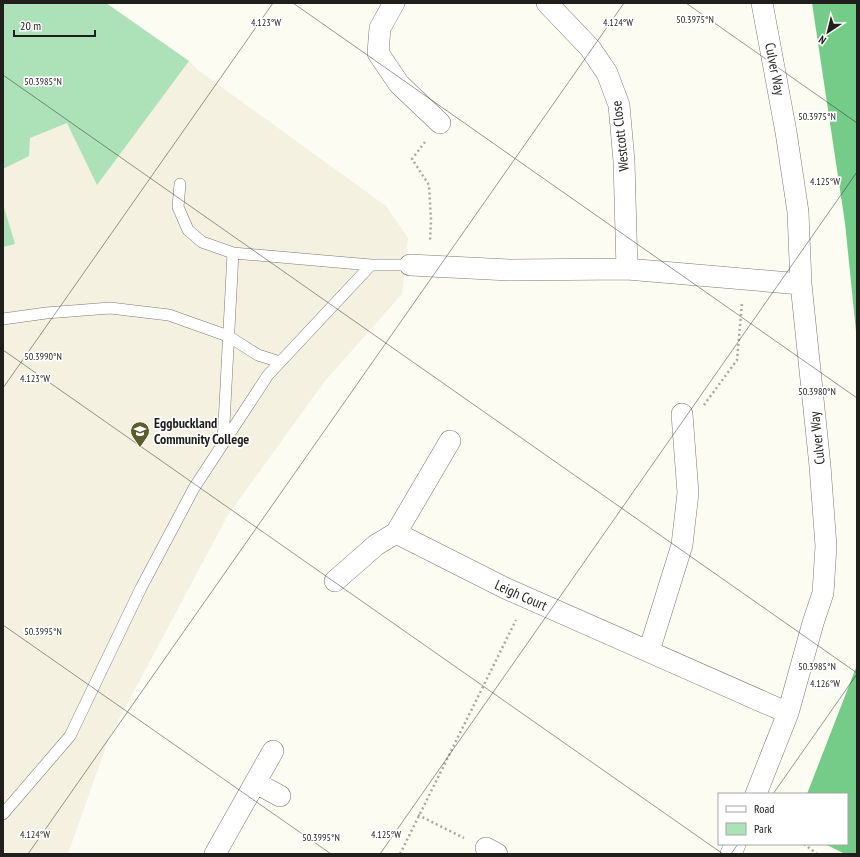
<svg xmlns="http://www.w3.org/2000/svg" width="860" height="857" viewBox="0 0 860 857" font-family="'PT Sans Narrow',sans-serif">
<style>
.built{fill:#f4f1e1}
.green{fill:#ade1b7}
.forest{fill:#75cc89}
.lines{fill:none;stroke-linecap:round;stroke-linejoin:round}
.service-casing{stroke:#7c7b73;stroke-width:12}
.minor-casing{stroke:#7c7b73;stroke-width:22}
.path{stroke:#a9a8a1;stroke-width:2.5;stroke-dasharray:2 3;stroke-linecap:butt}
.service{stroke:#fff;stroke-width:11}
.minor{stroke:#fff;stroke-width:21}
.ticks{fill:none;stroke:#201f1c;stroke-width:1;stroke-opacity:0.45}
.labels{text-anchor:middle;stroke-width:3.5;stroke-linejoin:round;paint-order:stroke}
.street-label{font-size:14px;fill:#201f1c;stroke:#fff}
.poi-label{font-size:14px;font-weight:bold;fill:#201f1c;stroke:#fff;text-anchor:start}
.ticks-label{font-size:10px;text-anchor:middle;fill:#201f1c;stroke:#fff;stroke-width:3.5;stroke-linejoin:round;paint-order:stroke}
</style>
<rect width="100%" height="100%" fill="#fdfcf3"/>
<path class="built" d="M3,3h103l83,58 9,9 188,136 22,32 -6,56 -77,87 -97,134 -119,223 -41,116h-65z"/>
<path class="green" d="M3,3h103l83,58 -92,124 -30,-62 -37,15 -1,18 -26,13z
M3,204l12,40 -12,3z"/>
<path class="forest" d="M812,3h45v338l-12,-118z
M857,665v189h-12l-20,-10h22v-50h-40z"/>
<g class="lines">
<defs>
<path id="service" d="M180,184l-2,23 10,23 14,12 31,11 138,12h39
M3,319l43,-6 64,-5 59,7 59,21 30,19 22,7
M223,443l10,-190
M3,814l67,-78 71,-148 53,-100 74,-113 103,-110"/>
<path id="minor" d="M394,3l-14,25 -2,25 21,31 41,39
M547,3l43,45 17,25 12,32 5,56 3,108
M410,265l99,5 118,-1 174,15
M396,533l109,55 283,125
M335,581l41,-36 20,-12 54,-92
M649,651l33,-106 6,-52 -6,-79
M256,783l24,13
M756,794l32,-81 25,-90 10,-30 3,-47 -6,-80 -19,-182 -3,-72 -12,-80 -24,-129
M486,848l11,6
M215,854l58,-103
M731,854l4,-10"/>
</defs>
<use href="#service" class="service-casing"/>
<use href="#minor" class="minor-casing"/>
<path class="path" d="M425,142l-13,17 17,26 2,35 -1,21
M704,405l33,-45 5,-57
M418,815l46,23
M804,844l13,10
M400,854l116,-234"/>
<use href="#service" class="service"/>
<use href="#minor" class="minor"/>
</g>
<path class="ticks" d="M293,3l564,395M686,3l171,120M3,75l854,598M3,350l720,504M3,388l270,-385M3,625l328,229M773,794l84,-120M28,854l596,-851M380,854l477,-682M731,854l7,-10"/>
<defs>
<symbol id="school-pin" viewBox="-11 -11 22 30"><path d="M0 17L-7.5 6A9.5 9.5 0 1 1 7.5 6Z" fill="#5c5d2b" stroke="#fff"/><path d="M0-5L7-2L0 1L-7-2ZM-4 1L0 2.5L4 1V4Q0 6-4 4Z" fill="#fff"/></symbol>
</defs>
<g fill-rule="evenodd">
<use href="#school-pin" x="129" y="420" width="22" height="30"/>
</g>
<g class="labels">
<g class="street-label">
<text transform="translate(775 69) rotate(79)" y="5">Culver Way</text>
<text transform="translate(620 136) rotate(-96)" y="5">Westcott Close</text>
<text transform="translate(817 438) rotate(-96)" y="5">Culver Way</text>
<text transform="translate(521 595) rotate(24)" y="5">Leigh Court</text>
</g>
<g class="poi-label">
<text x="154" y="428">Eggbuckland<tspan x="154" dy="16">Community College</tspan></text>
</g>
</g>
<g class="ticks-label">
<text x="695" y="23">50.3975°N</text>
<text x="266" y="26">4.123°W</text>
<text x="618" y="26">4.124°W</text>
<text x="43" y="85">50.3985°N</text>
<text x="817" y="120">50.3975°N</text>
<text x="825" y="185">4.125°W</text>
<text x="43" y="360">50.3990°N</text>
<text x="35" y="382">4.123°W</text>
<text x="817" y="395">50.3980°N</text>
<text x="43" y="635">50.3995°N</text>
<text x="817" y="670">50.3985°N</text>
<text x="825" y="687">4.126°W</text>
<text x="35" y="838">4.124°W</text>
<text x="386" y="838">4.125°W</text>
<text x="321" y="841">50.3995°N</text>
</g>
<rect width="860" height="857" fill="none" stroke="#201f1c" stroke-width="8"/>
<rect x="718" y="793" width="130" height="52" fill="#ffffff" stroke="#a6a5a4"/>
<rect x="726" y="806" width="20" height="6" fill="#ffffff" stroke="#a6a5a4"/>
<text x="754" y="813" font-size="12" fill="#201f1c">Road</text>
<rect x="726" y="823" width="20" height="12" fill="#ade1b7" stroke="#a6a5a4"/>
<text x="754" y="833" font-size="12" fill="#201f1c">Park</text>
<g transform="translate(828 32) rotate(215)" stroke="#ffffff" stroke-width="3" paint-order="stroke">
<path d="M0-3L7 15L0 10L-7 15Z" fill="#201f1c"/>
<text y="-6" font-size="11" font-weight="bold" text-anchor="middle" fill="#201f1c">N</text>
</g>
<path d="M14 30v6h81v-6" fill="none" stroke="#201f1c" stroke-width="2"/>
<text x="20" y="30" font-size="12" fill="#201f1c" stroke="#ffffff" stroke-width="3" paint-order="stroke">20 m</text>
</svg>
